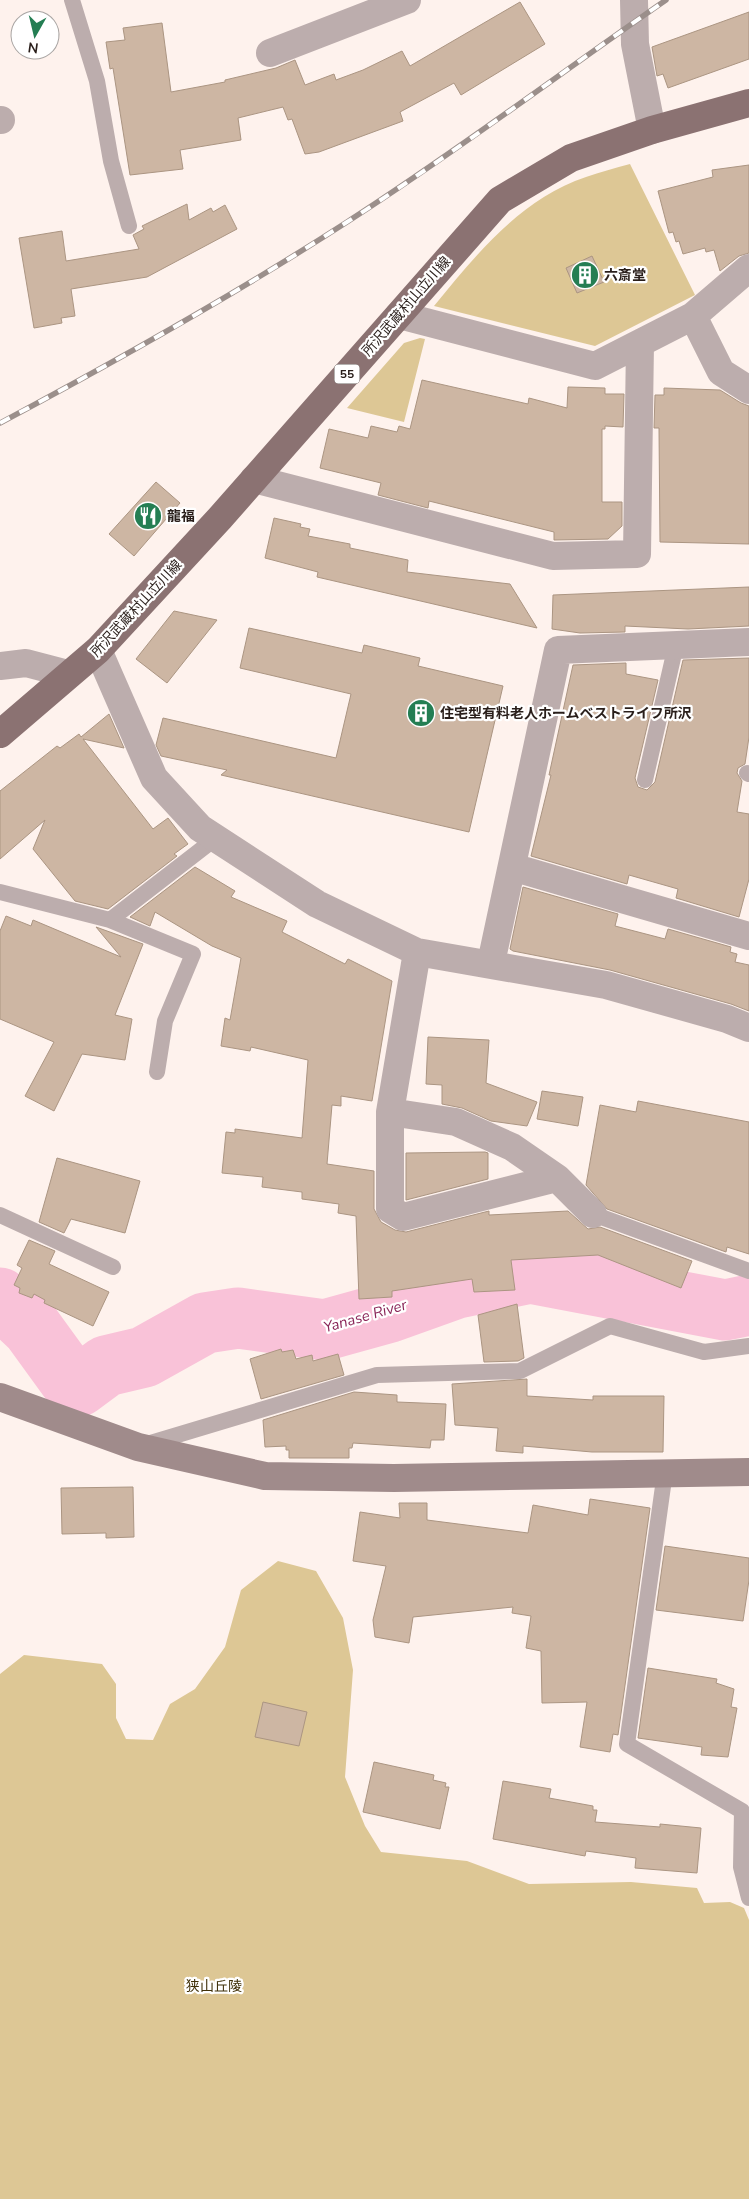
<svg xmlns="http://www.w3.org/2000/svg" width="749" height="2199" viewBox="0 0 749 2199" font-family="'Nunito Sans','Noto Sans JP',sans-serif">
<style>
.green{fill:#ddc795}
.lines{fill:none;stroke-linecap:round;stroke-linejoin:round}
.river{stroke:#f9c2d8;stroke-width:61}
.building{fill:#cdb6a3;stroke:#ab9582}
.lane{stroke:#bcadad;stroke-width:16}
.street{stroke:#bcadad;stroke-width:28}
.secondary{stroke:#a08b8b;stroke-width:28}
.primary{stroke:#8b7272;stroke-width:28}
.rail-casing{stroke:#9b8f8b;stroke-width:5.5}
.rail{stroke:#fff;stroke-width:4;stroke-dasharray:11;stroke-linecap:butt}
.labels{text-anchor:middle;stroke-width:4.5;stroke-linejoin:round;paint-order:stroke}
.shield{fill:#fff;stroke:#69625f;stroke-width:1}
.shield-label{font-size:12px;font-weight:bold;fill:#291e1a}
.poi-label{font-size:14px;font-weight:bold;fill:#291e1a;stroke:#fff;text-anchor:start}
.street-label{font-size:14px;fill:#291e1a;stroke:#fff}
.park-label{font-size:14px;fill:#3f3009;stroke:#fff}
.water-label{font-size:15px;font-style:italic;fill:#892558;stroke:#fff}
</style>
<rect width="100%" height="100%" fill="#fef2ed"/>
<path class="green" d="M630,164l65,131 -100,51 -161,-40c42,-51 86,-107 152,-129 14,-5 29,-9 44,-13z
M420,338l5,1 -21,83 -57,-14 57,-65z
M278,1561l38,10 27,47 10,52 -8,107 20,49 16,26 86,9 62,23 102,-2 66,6 7,15 26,-1 14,6 5,12v279h-749v-525l24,-19 78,9 14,20v34l10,21 27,1 17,-36 25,-15 30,-42 16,-57z"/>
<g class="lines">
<path class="river" d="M0,1298l32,30 37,51 10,7 27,-20 38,-9 61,-34 33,-5 87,12 65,-18 67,-24 73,-15 195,37 24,-5"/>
</g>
<path class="building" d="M520,2l25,42 -84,51 -7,-12 -54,29 3,9 -84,31 -14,2 -13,-35 -4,1 -5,-13 -45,11 3,22 -61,10 3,19 -53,6 -17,-107 -3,1 -4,-27 19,-2 -2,-12 39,-5 9,69 54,-10v-2l51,-12 19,-8 10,25 29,-11 2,6 27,-10 39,-19 8,15z
M749,12v47l-81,29 -5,-14 -6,2 -5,-29z
M749,165v88l-10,3 -19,15 -6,-21 -8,2 -1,-4 -22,6 -4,-13 -3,1 -3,-10 -4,1 -11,-42 55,-14 -1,-7z
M187,204l2,16 22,-12 2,4 12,-7 12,24 -90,48 -76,12 4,27 -14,2 1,5 -28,5 -15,-90 43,-7 4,30 73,-12 -6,-14 11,-6 -2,-3z
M592,256l12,26 -27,11 -11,-25z
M422,380l106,24 1,-6 38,10 1,-21 37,1v6h19l-1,33 -18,-1v3h-3v73h20v24l-14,13 -54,1v-8l-125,-31 -1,7 -50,-13 3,-12 -61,-15 9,-39 39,9 3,-12 26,6 2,-6 11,3z
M664,388l56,2 21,13 8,3v138l-89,-2 -1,-114h-5l1,-33h9z
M156,482l24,21 -46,53 -25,-22z
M274,518l27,6 -1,3 10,2 -2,7 42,8v4l58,12 -1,12 103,12 27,44 -220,-51 1,-5 -53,-14z
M749,587v39l-61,3 -63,-3v6l-45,1 -28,-4 1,-34z
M174,611l43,9 -50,63 -31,-24z
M249,628l113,25 2,-8 56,13 -2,8 85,20 -34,146 -248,-57 6,-5 -66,-14 -5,-11 7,-27 173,40 15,-64 -111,-26z
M749,658v79l-4,27 -7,4 -1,5 5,8 -5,31 12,2v65l-10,38 -63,-19 2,-9 -49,-14 -2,9 -96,-28 20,-81h-2l24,-110 53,-2v11l32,6 -23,98 3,9 9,3 8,-8 28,-122z
M109,714l15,34 -41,-9 70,90 15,-11 20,26 -14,10 3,2 -69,53 -33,-8 -42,-52 12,-29 -45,39v-68l57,-45 3,2 19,-14 2,3z
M195,867l40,24 -4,6 56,24 -5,11 63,32 3,-5 44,22 -20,120 -31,-5v10l-9,-1 -5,59 47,7v38l7,13 14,8 11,2 83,-21v4l79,-4 20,18 12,-2 92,34 -11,27 -83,-33 -87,5 4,30 -41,2 -2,-13 -80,12v6l-33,2 -3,-83 -18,-3 1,-9 -37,-5v-7l-40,-5 1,-10 -41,-4 4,-41 9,1v-4l67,9 6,-78 -57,-13 -1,4 -29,-5 4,-28 5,2 11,-62 -29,-12 -57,-34 -5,14 -20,-9z
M523,887l95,27 -3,12 50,13 3,-10 63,18 -1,5 7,2 -2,8 14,3v46l-18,-7 -121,-34 -97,-19 -3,-2z
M6,916l25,10 2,-6 88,37 -25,-30 47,17 -28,71 17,4 -7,41 -43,-6 -28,57 -29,-15 29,-54 -54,-23v-88z
M428,1037l61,3 -3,43 51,19 -10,24 -36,-5 -29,-13 -20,-4v-19l-16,-1z
M542,1091l41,6 -5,29 -41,-7z
M638,1101l111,21v132l-22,-7 -1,5 -119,-43 -21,-24 14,-80 36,7z
M485,1152l3,1v26l-82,21v-47z
M57,1158l83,23 -15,52 -54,-14 -7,14 -25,-11z
M29,1240l26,11 -6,13 60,28 -16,34 -49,-23 1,-3 -11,-6 -2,4 -13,-5 1,-5 -6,-3 8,-17 -5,-3z
M517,1304l7,54 -6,3 -34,1 -6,-47z
M281,1349l1,3 11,-2 3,9 16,-4 1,6 25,-7 6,21 -83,24 -11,-40z
M527,1379v17l66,4v-4h71l-1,56h-71l-69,-6v7l-27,-2 2,-23 -43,-3 -3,-41z
M354,1392l43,3v7l49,2 -2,36h-13l-1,8 -77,-5 -1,5h-3v10h-60v-8h-3v-4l-21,1 -2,-27z
M133,1487l1,50 -28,1v-5l-44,1 -1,-46z
M590,1499l60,9 -32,227 -5,-1 -3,18 -30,-5 7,-45 -45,1 -1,-52 -15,-3 5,-32 -19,-3 1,-6 -100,10 -4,26 -34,-6 -2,-17 13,-54 -33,-5 7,-49 40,6 -1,-15h28v17l101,13 5,-28 55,10z
M665,1546l84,12v22l-6,41 -87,-11z
M648,1668l69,11 -1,4 18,6 -3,18 6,1 -9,49 -27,-2 1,-8 -64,-9z
M263,1702l44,10 -8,34 -44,-9z
M374,1762l60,13 -1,5 13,3 -1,4h4l-9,42 -77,-17z
M503,1781l48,8 -2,9 44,8v4h4l-2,12 65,5v-3l41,4 -4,45 -62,-5 1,-10 -50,-7 -1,5 -92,-17z"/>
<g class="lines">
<path class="lane" d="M72,0l25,81 14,80 18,65
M747,773l2,1
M645,780l31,-135
M0,892l110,28 83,34 -28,67 -8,51
M110,920l106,-82
M593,1214l156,57
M0,1215l113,52
M144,1445l233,-70 143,-4 90,-45 94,26 45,-6
M665,1472l-38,272 115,67 -1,56 8,31"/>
<path class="street" d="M634,0l1,44 17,86
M270,53l137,-53
M0,120h1
M399,315l196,51 98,-50 28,56 28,18
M693,316l56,-48
M254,479l299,77 84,-2 3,-211
M98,650l56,128 46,50 117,76 100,48 189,33 121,34 22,9
M0,666l26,-3 42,11
M512,867l237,69
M491,963l67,-313 191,-8
M390,1112l27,-160
M557,1178l-154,39 -13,-8v-97l66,10 56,25 45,31 36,36"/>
<path class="secondary" d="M0,1397l138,50 127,29 129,2 355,-6"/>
<path class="primary" d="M0,734l98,-84 122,-132 280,-318 71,-42 81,-28 97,-27"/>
<defs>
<path id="rail" d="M0,423c118,-63 234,-128 347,-201 109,-70 212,-148 319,-222"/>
</defs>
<use href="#rail" class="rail-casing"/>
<use href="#rail" class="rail"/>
</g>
<defs>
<symbol id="building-disc" viewBox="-11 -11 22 22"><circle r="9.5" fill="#247e53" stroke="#fff"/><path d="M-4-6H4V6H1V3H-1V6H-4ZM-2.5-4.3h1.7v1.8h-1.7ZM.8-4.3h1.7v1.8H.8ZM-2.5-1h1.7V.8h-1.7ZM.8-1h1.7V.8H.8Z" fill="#fff"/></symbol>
<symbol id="restaurant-disc" viewBox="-11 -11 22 22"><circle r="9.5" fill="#247e53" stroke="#fff"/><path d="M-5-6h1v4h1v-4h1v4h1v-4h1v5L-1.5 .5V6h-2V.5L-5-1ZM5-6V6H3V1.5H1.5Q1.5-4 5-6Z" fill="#fff"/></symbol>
</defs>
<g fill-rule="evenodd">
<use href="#building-disc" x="569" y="259" width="32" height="32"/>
<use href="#restaurant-disc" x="132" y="500" width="32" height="32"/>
<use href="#building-disc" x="405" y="697" width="32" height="32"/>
</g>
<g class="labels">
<rect class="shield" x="334.5" y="364.5" width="25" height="19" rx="4"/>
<g class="shield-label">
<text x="347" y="378">55</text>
</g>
<g class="poi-label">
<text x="604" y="280">六斎堂</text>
<text x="167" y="521">龍福</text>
<text x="440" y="718">住宅型有料老人ホームベストライフ所沢</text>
</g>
<g class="street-label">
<text transform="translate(406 306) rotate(-49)" y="5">所沢武蔵村山立川線</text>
<text transform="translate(136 608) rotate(-47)" y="5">所沢武蔵村山立川線</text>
</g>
<g class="park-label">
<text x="214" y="1991">狭山丘陵</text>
</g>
<g class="water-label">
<text transform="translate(365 1316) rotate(-16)" y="5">Yanase River</text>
</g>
</g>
<g transform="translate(35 35) rotate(188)"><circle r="24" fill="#ffffff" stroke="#a9a5a3"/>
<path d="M0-4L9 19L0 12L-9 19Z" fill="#247e53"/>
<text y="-8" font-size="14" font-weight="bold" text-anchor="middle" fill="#291e1a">N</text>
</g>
</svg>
